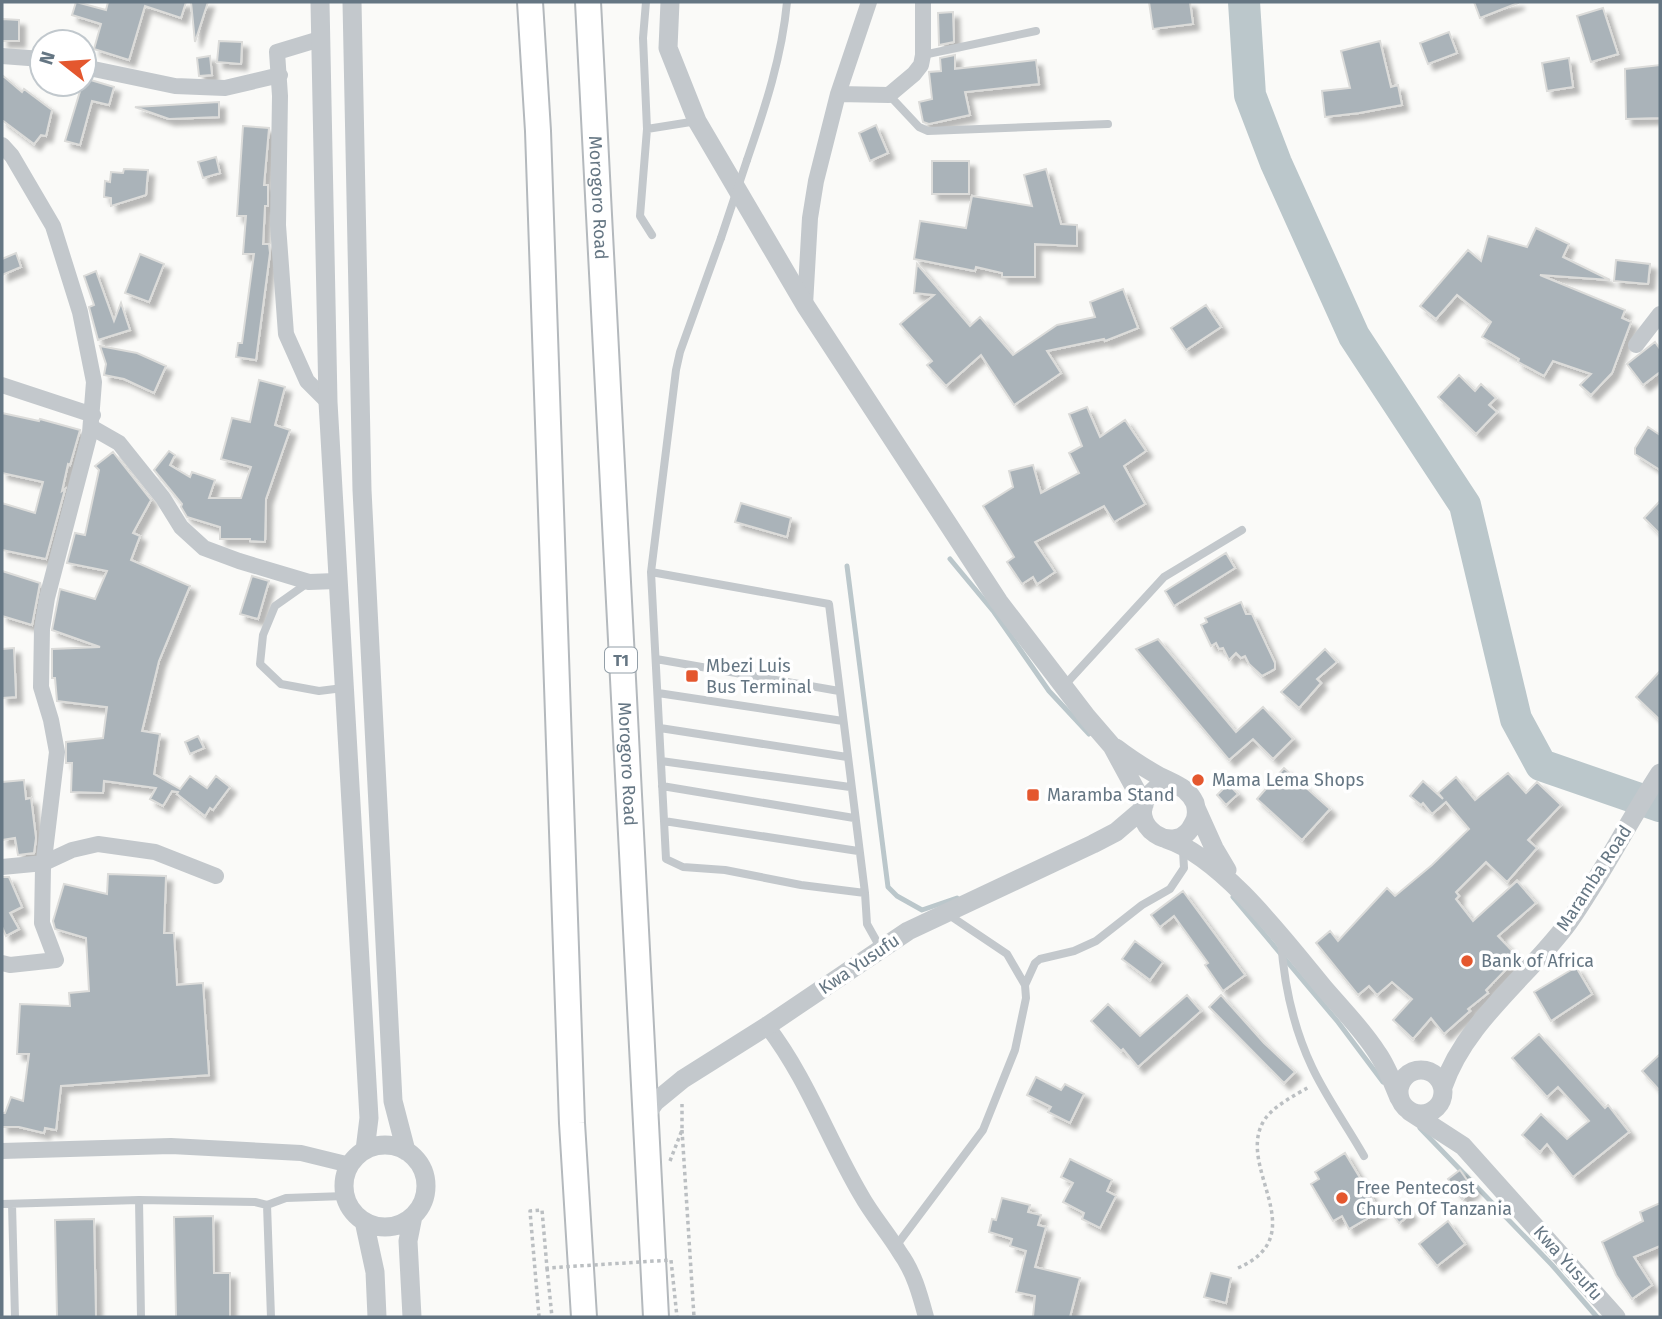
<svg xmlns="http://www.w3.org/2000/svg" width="1662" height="1319" viewBox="0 0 1662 1319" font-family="'Fira Sans',sans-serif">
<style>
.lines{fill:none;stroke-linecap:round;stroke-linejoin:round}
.stream{stroke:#bbc7cb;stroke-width:5}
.river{stroke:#bbc7cb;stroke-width:32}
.building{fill:#aab3b9;stroke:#dcdcda;stroke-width:2;filter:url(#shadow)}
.trunk-casing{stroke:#b4b9bd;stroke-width:28}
.path{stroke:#bbbfc2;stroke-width:3.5;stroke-dasharray:3.5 3.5;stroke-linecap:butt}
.service{stroke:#c3c8cc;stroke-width:8}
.minor{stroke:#c3c8cc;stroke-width:16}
.tertiary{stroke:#c3c8cc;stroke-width:19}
.trunk{stroke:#fff;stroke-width:24}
.path-bridge{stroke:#bbbfc2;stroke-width:3.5;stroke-dasharray:3.5 3.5;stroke-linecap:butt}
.service-bridge{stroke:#c3c8cc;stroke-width:8}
.poi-dot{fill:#e4572e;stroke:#fff;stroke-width:2.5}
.labels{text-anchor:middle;stroke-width:7;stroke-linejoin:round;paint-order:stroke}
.shield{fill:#fff;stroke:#939fa8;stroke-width:2}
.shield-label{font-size:16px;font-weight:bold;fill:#657683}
.street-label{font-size:18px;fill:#657683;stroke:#fff}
.poi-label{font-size:18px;fill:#657683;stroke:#fff;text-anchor:start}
</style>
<defs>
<filter id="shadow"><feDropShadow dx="6" dy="6" stdDeviation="2" flood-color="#0004"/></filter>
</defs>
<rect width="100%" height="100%" fill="#fafaf8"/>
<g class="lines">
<path class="stream" d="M950,559l44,53 55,79 40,43
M847,566l41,321 9,9 25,14 35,-12
M1233,897l105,125 45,60
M1420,1128l132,137 45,52"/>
<path class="river" d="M1244,2l6,93 26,68 78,173 111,169 51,214 25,46 119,41"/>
</g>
<path class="building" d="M76,2l30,8 2,-8h78l-5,16 -36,-12 -16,54 -35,-11 7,-25 -29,-9z
M191,2h17l-13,40z
M1149,2h41l3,22 -40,5z
M1474,2h44v1l-38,15z
M1603,8l15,46 -27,8 -14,-46z
M953,12l1,30 -15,3 -1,-32z
M2,19l17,1v21h-17z
M1449,32l8,21 -29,11 -8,-21z
M219,41l23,1 -1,22 -24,-2z
M1380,41l11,46 7,-2 4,20 -43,8 -34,4 -3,-26 28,-3 -9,-37z
M955,55v14l81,-9 3,24 -74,8 5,23 -41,9 -6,-2 -4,-20 13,-3 -3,-27 12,-1 -1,-13z
M210,56l2,19 -13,1 -2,-18z
M1569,58l4,29 -26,4 -5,-28z
M1660,65v53l-34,1 -1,-50z
M2,75l20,17 2,-3 28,21 -6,26 -5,-1 -7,9 -32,-24z
M84,78l30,9 -5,18 -17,-4 -12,44 -15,-4z
M219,102v15l-50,2 -34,-12z
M876,125l12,28 -18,8 -11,-28z
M243,126l26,2 -5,57h4v21h-3l-2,38h6l1,9 -14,107 -20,-3 2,-14h4l12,-89h-11l3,-38h-9z
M216,157l4,16 -17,5 -5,-16z
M932,161h37v33h-37z
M124,169l24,1 -2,25 -35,11v-8l-7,-1 1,-16 5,1 1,-10 12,1z
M1046,169l15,55 16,1v21l-42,-2v33h-33v-4l-26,-6 -1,4 -61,-12 6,-38 46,7 6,-32 60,10 -8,-31z
M1536,228l33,16 -6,13 47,23 -70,-5 85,35 -3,8 9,4 -19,51 -21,22 -11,-10 11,-11 -38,-13 -9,15 -26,-14 1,-3 -37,-22 9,-15 -34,-27 -21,24 -16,-13 48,-56 13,11 7,-25 39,11z
M16,253l5,14 -19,8v-16z
M140,254l24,10 -15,38 -24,-9z
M1616,260l34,4 -2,20 -34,-3z
M917,264l53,62 10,-9 33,38 44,-30 38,-8 -5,-15 33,-13 15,39 -33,13 -1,-2 -57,12 14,22 -47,32 -33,-50 -35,31 -19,-21 5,-4 -32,-37 34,-29 -20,-2z
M96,271l18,50 7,-18 9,27 -32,10 -9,-33 5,-2 -10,-29z
M1206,305l15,22 -35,23 -15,-22z
M1655,342l5,7v23l-17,13 -16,-21z
M100,346l37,7 29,13 -12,27 -30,-14 -20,-4 2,-11z
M1459,375l16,16 6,-7 15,14 -7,7 8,7 -21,22 -38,-37z
M259,380l26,7 -10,38 15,5 -24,69 -1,43 -15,-1v-2h-30v-12l-33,-10 -6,-10 1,-3 -28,-34 15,-19 6,4 -5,10 20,12 2,-5 23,8 -6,18h32l10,-31 -30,-8 11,-41 18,4z
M1087,407l13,30 25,-17 21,31 -22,15 21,38 -31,18 -10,-16 -69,36 20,30 -18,12 -4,-7 -11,7 -15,-22 7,-5 -31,-51 30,-19 -4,-16 24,-6 8,28 38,-20 -10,-20 13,-7 -13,-32z
M2,413l37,8 1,-2 40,11 -10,35 -2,-1 -6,27 3,-2 -19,70 -44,-9v-47l33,10 8,-31 -41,-9z
M1648,427l12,8v35l-25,-16v-6z
M113,452l38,48 -18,33 7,3 -9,24 59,26 -31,75 -17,70 18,3 -6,40 26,15 10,-13 17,12 9,-12 14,11 -17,23 -3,-2 -5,8 -28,-22 1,-2 -6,-1 -9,15 -13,-7 6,-11 -52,-7 -1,12 -32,-1 1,-29h-6v-21l37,-4 4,-31 -50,-6 -2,-23h-3v-29l48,-2 -48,-17 8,-41 35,10 12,-28 -40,-8 8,-30 10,2 14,-65 -4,-4z
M1660,501v33l-16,-16z
M741,503l50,15 -4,19 -52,-15z
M1226,553l9,15 -61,38 -9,-15z
M2,571l38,12 -8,42 -30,-9z
M252,576l17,5 -11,38 -18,-5z
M1241,602l5,12h6l23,49v6l-13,7 -13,-12 -4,-8 -4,2 -5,-5 -7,7 -6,-12 -4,1 -3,-6 -5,3 -10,-21 6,-3 -2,-4z
M1158,639l78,93 27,-25 30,32 -20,20 -20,-20 -24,21 -93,-111z
M14,648l2,49 -14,1v-49z
M1325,649l12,13 -20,17 4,4 -22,25 -18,-16z
M1660,671v49l-24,-23z
M198,736l6,12 -14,6 -5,-12z
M1284,768l46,41 -28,31 -45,-41z
M1508,773l18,20 11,-11 24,23 -33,35 9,8 -30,34 -21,-20 -30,30 3,4 -3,3 17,22 44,-40 19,22 -38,33 20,21 -32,33 2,3 -20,16 2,2 -26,23 -13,-16 -18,21 -20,-19 19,-21 -20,-17 -15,13 -8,-9 -11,9 -42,-52 14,-12 8,10 49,-53 8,8 37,-31 37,-36 -23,-27 -14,12 -9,-11 -2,2 -11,-9 13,-15 20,18 -5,-6 18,-16 19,23z
M24,780l2,19 5,-1 5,40 -2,15 -16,2 -3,-17 -13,2v-58z
M1228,784l10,10 -12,11 -9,-10z
M108,874l58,2 -2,57h10l3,52 26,-2 6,92 -148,11 -5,44 -11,-2 -1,5 -25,-6h-17v-14h3l6,-16 12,4 6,-47h-12l3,-50 50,2 -1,-13 20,-2 -3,-53 -31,-9 -2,-8 11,-37 43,10z
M2,877h7l13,30 -12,6 9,16 -13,7 -4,-9z
M1183,891l62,84 -22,16 -18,-26 3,-2 -34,-47 -14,11 -9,-12z
M1135,941l28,21 -13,18 -28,-21z
M1576,967l16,27 -41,27 -17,-29z
M1187,995l14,16 -63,56 -15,-18 -2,2 -30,-30 17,-17 32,32z
M1221,995l43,48 31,29 -11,11 -75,-76z
M1539,1034l66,74 3,-3 21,27 -56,45 -26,-33 -7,8 -18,-17 19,-21 26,25 22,-18 -31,-34 -11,10 -35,-39z
M1660,1054v37l-18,-20z
M1036,1077l25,13 4,-6 19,10 -14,29 -22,-11 3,-5 -24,-12z
M1345,1153l35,58 -31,18 -7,-13 -9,5 -22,-37 8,-5 -4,-7z
M1070,1159l42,21 -5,11 9,5 -16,32 -18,-9 2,-6 -21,-11 10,-19 -12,-6z
M1460,1170l14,20 -12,9 -14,-20z
M1002,1198l28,7 -2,7 13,3 -3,10 8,2 -11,40 45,11 -10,39h-37l2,-21 -19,-4 10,-41 -16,-5 2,-7 -23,-7 3,-13 4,1z
M1402,1203l9,11 -12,9 -8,-11z
M1660,1203v43l-26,11 18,28 -20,14 -16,-24 -14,-33 41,-21 -3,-9z
M213,1216l1,57h16v44h-54l-2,-100z
M94,1219l2,98h-39l-2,-97z
M1448,1221l17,23 -28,22 -18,-22z
M1211,1273l20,5 -5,25 -22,-6z"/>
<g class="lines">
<defs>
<g id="trunk">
<path d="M530,2l8,129 34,992 12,194"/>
<path id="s1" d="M588,2l68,1315"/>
</g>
</defs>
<use href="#trunk" class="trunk-casing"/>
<path class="path" d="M682,1130l12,187
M670,1161l12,-31v-26
M547,1268l5,49
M1238,1268c78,-34 -5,-102 27,-149 9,-13 30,-24 44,-32"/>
<path class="service" d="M646,2l-3,36 4,91
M923,55l113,-24
M889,95l30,32 9,4 180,-7
M747,160c18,-52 35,-104 40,-158
M652,235l-12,-19 7,-87 50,-8
M721,238l-41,114 -4,18 -25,202 15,287 17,8 42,3 76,15 64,8
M651,572l178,32 36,289 2,31 14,25
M309,582l-34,24 -12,29 -3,29 21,20 38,7 24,-3
M656,659l183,32
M1063,687l101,-110 78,-47
M658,693l185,28
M660,728l187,29
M661,761l189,26
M662,786l192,32
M664,821l194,30
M1281,941c3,42 13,88 31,126 14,30 35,59 52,89
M1025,985l10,-22 5,-4 34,-8 22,-10 46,-36 28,-16 14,-21 -1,-17
M139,1200l2,117
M2,1204l137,-4 116,2 12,3 4,112
M12,1204l3,113
M267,1205l19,-7 59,-2
M896,1246l87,-116 32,-80 11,-52 -1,-13 -18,-31 -58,-39"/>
<path class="minor" d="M320,39l-43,13 3,44 -2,129 8,109 21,47 21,21
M2,56l40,3
M84,67l91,19 50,2 55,-13
M838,94l51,1 25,-21 7,-9 2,-10v-53
M2,145l10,11 41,70 27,86 14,70 -4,51 -43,165 -5,31 -1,58 10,33 6,32 -14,116 -1,55 14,37 -46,5 -8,-2
M805,305l5,-87 6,-37 22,-87 31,-92
M1636,345l24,-31
M2,385l91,30
M91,427l28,16 44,55 18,29 23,21 35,13 70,21 27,-1
M2,867l42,-4 28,-13 26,-6 57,8 61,24
M767,1026c40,52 61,113 94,169 11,20 27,38 39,58 14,19 20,42 26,64
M2,1151l169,-5 130,7 49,12"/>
<path class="tertiary" d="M320,2l8,400 41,716 -4,32
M352,2l10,488 31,611 13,50
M670,2l-2,46 29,73 108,184 194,297 88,115 25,29 32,59
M1116,748c13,10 27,19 41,27 9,5 20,9 28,15 5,4 8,9 10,13 2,7 2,15 -2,21 -17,36 -70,0 -43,-30 8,-9 19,-10 30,-7
M1196,808l18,40 13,22
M1166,839c56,18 120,103 158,149 18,21 39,42 54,66 9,13 15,29 21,44
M1399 1092a22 22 0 1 1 44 0a22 22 0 1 1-44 0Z
M1443,1087c22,-65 85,-110 125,-164 34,-48 60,-101 92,-150
M1409,1111l54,35 153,171
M645,1116l10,-14 28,-23 84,-53 141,-95 185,-87 23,-12 27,-23
M344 1186a41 41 0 1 1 82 0a41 41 0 1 1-82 0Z
M364,1221l11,51 2,45
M412,1317l-4,-76 5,-25"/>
<use href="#trunk" class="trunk"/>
<path class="path-bridge" d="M539,1317l-9,-106 12,-1 5,58 124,-8 6,57"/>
<path class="service-bridge" d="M721,238l26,-78"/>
</g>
<g class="poi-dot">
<rect x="685" y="669" width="14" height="14" rx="3.5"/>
<circle cx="1198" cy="780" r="7"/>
<rect x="1026" y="788" width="14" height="14" rx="3.5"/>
<circle cx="1467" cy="961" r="7"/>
<circle cx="1342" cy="1198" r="7"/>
</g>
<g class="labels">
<rect class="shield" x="605" y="647.5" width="32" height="25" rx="5"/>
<g class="shield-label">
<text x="621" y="666">T1</text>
</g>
<g class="street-label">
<text dy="6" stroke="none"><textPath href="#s1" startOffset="196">Morogoro Road</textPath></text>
<text dy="6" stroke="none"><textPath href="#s1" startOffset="763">Morogoro Road</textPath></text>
<text transform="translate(1594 878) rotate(-57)" y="6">Maramba Road</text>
<text transform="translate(859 964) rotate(-34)" y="6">Kwa Yusufu</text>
<text transform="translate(1568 1263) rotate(48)" y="6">Kwa Yusufu</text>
</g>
<g class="poi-label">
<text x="706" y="672">Mbezi Luis<tspan x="706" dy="21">Bus Terminal</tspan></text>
<text x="1212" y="786">Mama Lema Shops</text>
<text x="1047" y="801">Maramba Stand</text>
<text x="1481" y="967">Bank of Africa</text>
<text x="1356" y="1194">Free Pentecost<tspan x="1356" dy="21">Church Of Tanzania</tspan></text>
</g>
</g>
<rect width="1662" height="1319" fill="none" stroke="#657683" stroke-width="7"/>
<g transform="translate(63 63) rotate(287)"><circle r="33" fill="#ffffff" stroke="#c1c8cd" stroke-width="2"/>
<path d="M0-5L12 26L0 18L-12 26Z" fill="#e4572e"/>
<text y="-10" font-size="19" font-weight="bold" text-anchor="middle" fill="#657683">N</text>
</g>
</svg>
